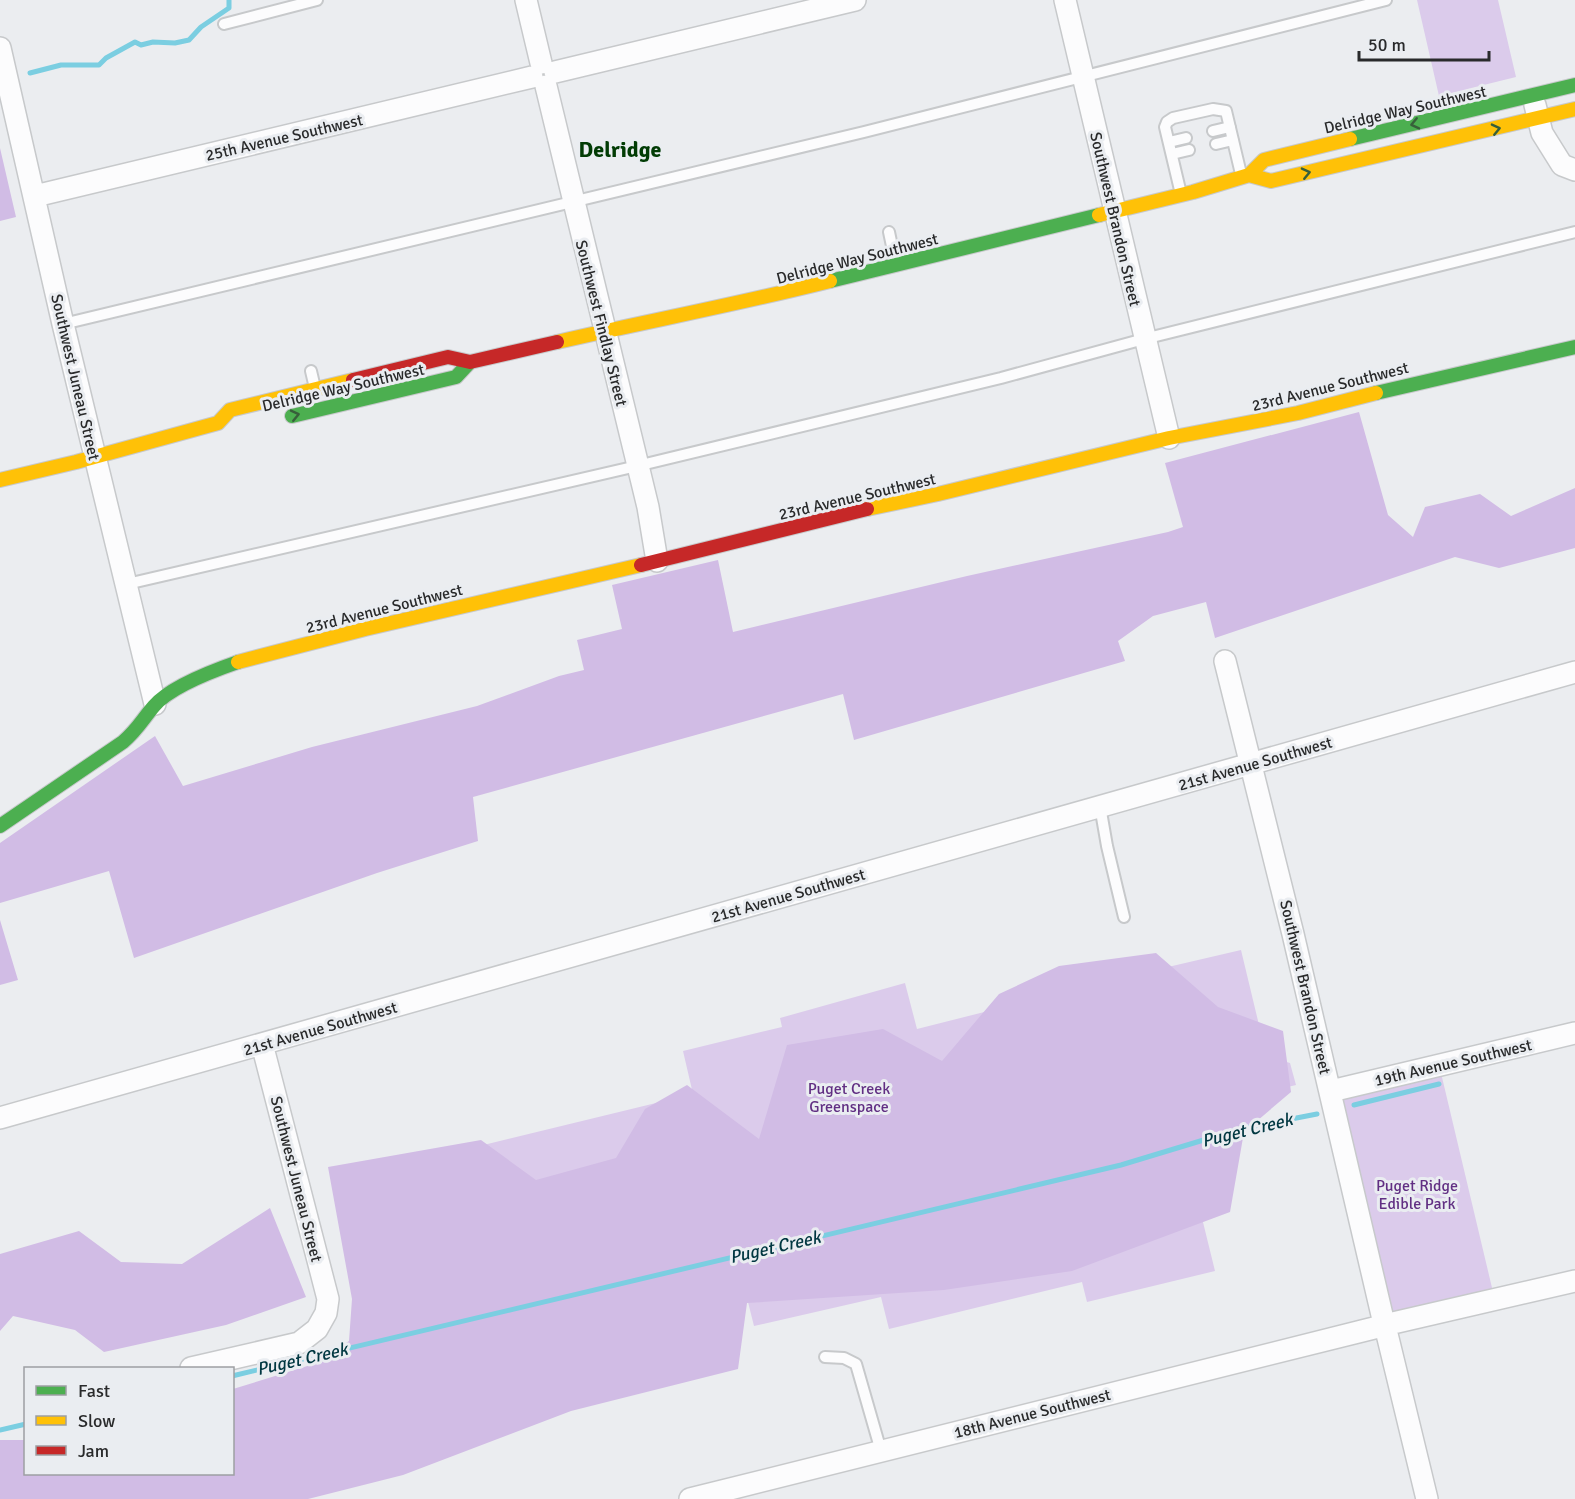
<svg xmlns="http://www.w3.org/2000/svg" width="1575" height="1499" viewBox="0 0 1575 1499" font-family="Signika,sans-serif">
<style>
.green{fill:#dbcbeb}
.forest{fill:#d1bce5}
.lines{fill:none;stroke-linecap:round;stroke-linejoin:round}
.stream{stroke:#7bcee1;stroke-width:5}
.lane-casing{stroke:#c7c9cb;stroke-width:14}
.street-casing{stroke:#c7c9cb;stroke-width:24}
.fast-casing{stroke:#c7c9cb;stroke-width:16}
.slow-casing{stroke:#c7c9cb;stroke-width:16}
.jam-casing{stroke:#c7c9cb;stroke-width:16}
.lane{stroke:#fcfcfd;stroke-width:10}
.street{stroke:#fcfcfd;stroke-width:21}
.fast{stroke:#4caf50;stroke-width:14}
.slow{stroke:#ffc107;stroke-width:14}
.jam{stroke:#c62828;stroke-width:14}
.oneway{stroke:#375f3a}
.labels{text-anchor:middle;stroke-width:6;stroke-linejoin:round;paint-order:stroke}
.street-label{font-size:16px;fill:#292a2b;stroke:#eaedf1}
.park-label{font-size:16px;fill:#612f83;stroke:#eaedf1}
.water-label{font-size:18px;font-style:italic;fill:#003741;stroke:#eaedf1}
.district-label{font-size:22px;font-weight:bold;fill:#023c05;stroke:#eaedf1}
</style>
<rect width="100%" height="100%" fill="#ebedf0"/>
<path class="green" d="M1417,0h81l18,77 -77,19z
M1241,950l24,100 15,10 10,3 6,22 -854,208 -32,-130 283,-69 -10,-43 99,-24 -2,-9 125,-35 12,46 178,-45z
M1441,1073l52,219 -100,23 -53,-218z
M1186,1153l29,118 -128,31 -5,-20 -193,47 -8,-32 -127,29 -16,-64z"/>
<path class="forest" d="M0,148l16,69 -16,4z
M1359,412l29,103 25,22 12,-30 55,-13 31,22 64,-28v60l-76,20 -44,-11 -240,81 -9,-36 -53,14 -35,25 7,20 -271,79 -11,-46 -370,103 5,44 -101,32 -243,85 -25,-87 -109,32v-60l155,-107 28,50 129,-39 165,-41 82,-30 25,-6 -7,-30 45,-11 -10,-44 106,-25 15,72 234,-56 201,-44 15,-5 -18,-64z
M0,920l18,60 -18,5z
M1156,953l62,54 65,24 8,61 -47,40 -14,80 -158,59 -128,19 -197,13 -9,66 -167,42 -168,64 -95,24h-308v-59h25l1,34h206l1,-85 84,-26 32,-22 3,-42 -24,-132 153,-27 55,40 80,-22 29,-49 42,-24 72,54 28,-94 96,-16 59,32 57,-67 60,-28z
M270,1208l36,89 -80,28 -122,27 -29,-22 -62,-14 -13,15v-77l79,-23 42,31 61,2z"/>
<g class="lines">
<path class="stream" d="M30,73l31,-8h38l7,-7 29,-16 6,3 12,-3 22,1 14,-3 12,-13 28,-19v-8
M1354,1105l85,-21
M232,1376l889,-211 119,-36 77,-15
M0,1430l26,-6"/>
<defs>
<path id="lane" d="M224,24l93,-24
M1213,131l17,-4
M1169,142l17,-4
M1216,144l17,-4
M1172,154l17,-4
M1181,194l-16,-67 2,-5 6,-4 40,-9 13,2 15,63
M889,232l7,33
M63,324l801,-192 522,-132
M311,371l4,17
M127,584l510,-118 364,-88 143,-39 431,-107
M1100,806l7,40 17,71
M825,1357l19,1 12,6 25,87"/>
<path id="street" d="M526,0l15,63
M1065,0l104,438
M0,48l63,276 92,380
M555,72l300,-72
M546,86l102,421 9,54
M1535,105l7,28 20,32 13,5
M35,196l497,-119
M1225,661l68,273 89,381
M1331,1091l244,-58
M0,1118l1575,-446
M1393,1323l182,-42
M1387,1334l40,165
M191,1368l108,-25 18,-14 9,-16 2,-14 -66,-255
M690,1499l684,-171"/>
<path id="fast" d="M1350,139l225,-54
M830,281l269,-66
M1376,393l199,-46
M292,416l164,-39 14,-15
M0,826l123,-84c15,-13 19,-22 31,-36 16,-19 61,-36 84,-44"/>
<path id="slow" d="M1249,175l22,6 304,-72
M1099,215l94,-23 56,-17 15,-15 86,-21
M557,342c91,-21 182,-38 273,-61
M0,480l76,-18 142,-39 12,-13 123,-30
M867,509l71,-15 231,-56 129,-25 78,-20
M238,662l127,-33 276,-64"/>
<path id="jam" d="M353,380l95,-23 22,5 87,-20
M641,565l226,-56"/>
</defs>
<use href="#lane" class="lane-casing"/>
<use href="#street" class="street-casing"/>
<use href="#fast" class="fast-casing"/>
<use href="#slow" class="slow-casing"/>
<use href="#jam" class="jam-casing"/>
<use href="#lane" class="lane"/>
<use href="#street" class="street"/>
<use href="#fast" class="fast"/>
<use href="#slow" class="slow"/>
<use href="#jam" class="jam"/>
</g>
<defs><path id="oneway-chevron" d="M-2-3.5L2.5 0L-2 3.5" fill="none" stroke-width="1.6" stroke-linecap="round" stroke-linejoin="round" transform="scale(1.5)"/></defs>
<g class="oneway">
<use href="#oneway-chevron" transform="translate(1415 124) rotate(167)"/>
<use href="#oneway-chevron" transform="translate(1496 129) rotate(-13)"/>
<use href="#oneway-chevron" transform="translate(1306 173) rotate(-13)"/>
<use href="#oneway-chevron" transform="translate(295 415) rotate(-13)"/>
</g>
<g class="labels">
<g class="street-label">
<text transform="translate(1405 109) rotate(-13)" y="6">Delridge Way Southwest</text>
<text transform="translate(284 137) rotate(-13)" y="6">25th Avenue Southwest</text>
<text transform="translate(1116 219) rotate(77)" y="6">Southwest Brandon Street</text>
<text transform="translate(857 258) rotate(-14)" y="6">Delridge Way Southwest</text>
<text transform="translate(602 323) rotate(76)" y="6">Southwest Findlay Street</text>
<text transform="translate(76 377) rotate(77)" y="6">Southwest Juneau Street</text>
<text transform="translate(1330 386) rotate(-14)" y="6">23rd Avenue Southwest</text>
<text transform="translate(343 387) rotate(-13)" y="6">Delridge Way Southwest</text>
<text transform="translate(857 496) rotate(-13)" y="6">23rd Avenue Southwest</text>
<text transform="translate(384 608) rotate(-14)" y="6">23rd Avenue Southwest</text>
<text transform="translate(1255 763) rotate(-16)" y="6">21st Avenue Southwest</text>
<text transform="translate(788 895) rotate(-16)" y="6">21st Avenue Southwest</text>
<text transform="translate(1306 987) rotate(77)" y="6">Southwest Brandon Street</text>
<text transform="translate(320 1028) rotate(-16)" y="6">21st Avenue Southwest</text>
<text transform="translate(1453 1062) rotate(-13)" y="6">19th Avenue Southwest</text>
<text transform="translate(297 1179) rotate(76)" y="6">Southwest Juneau Street</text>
<text transform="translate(1032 1413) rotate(-14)" y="6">18th Avenue Southwest</text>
</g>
<g class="park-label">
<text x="849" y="1094">Puget Creek<tspan x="849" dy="18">Greenspace</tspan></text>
<text x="1417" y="1191">Puget Ridge<tspan x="1417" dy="18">Edible Park</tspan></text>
</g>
<g class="water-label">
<text transform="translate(1247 1130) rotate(-14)" y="6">Puget Creek</text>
<text transform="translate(775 1247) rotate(-13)" y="6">Puget Creek</text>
<text transform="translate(302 1359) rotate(-13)" y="6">Puget Creek</text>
</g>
<g class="district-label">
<text x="620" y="157">Delridge</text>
</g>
</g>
<rect x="24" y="1367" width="210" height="108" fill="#eaedf1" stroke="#9d9fa2" stroke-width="1.5"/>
<rect x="36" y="1386" width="30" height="9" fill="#4caf50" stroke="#9d9fa2" stroke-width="1.5"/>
<text x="78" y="1397" font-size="18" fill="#292a2b">Fast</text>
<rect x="36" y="1416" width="30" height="9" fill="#ffc107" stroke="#9d9fa2" stroke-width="1.5"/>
<text x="78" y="1427" font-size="18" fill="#292a2b">Slow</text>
<rect x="36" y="1446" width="30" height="9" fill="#c62828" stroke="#9d9fa2" stroke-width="1.5"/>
<text x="78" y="1457" font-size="18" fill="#292a2b">Jam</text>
<path d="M1359 51v9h130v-9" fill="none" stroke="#292a2b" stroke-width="3"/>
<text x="1368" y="51" font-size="18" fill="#292a2b" stroke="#eaedf1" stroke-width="4.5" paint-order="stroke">50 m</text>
</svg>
